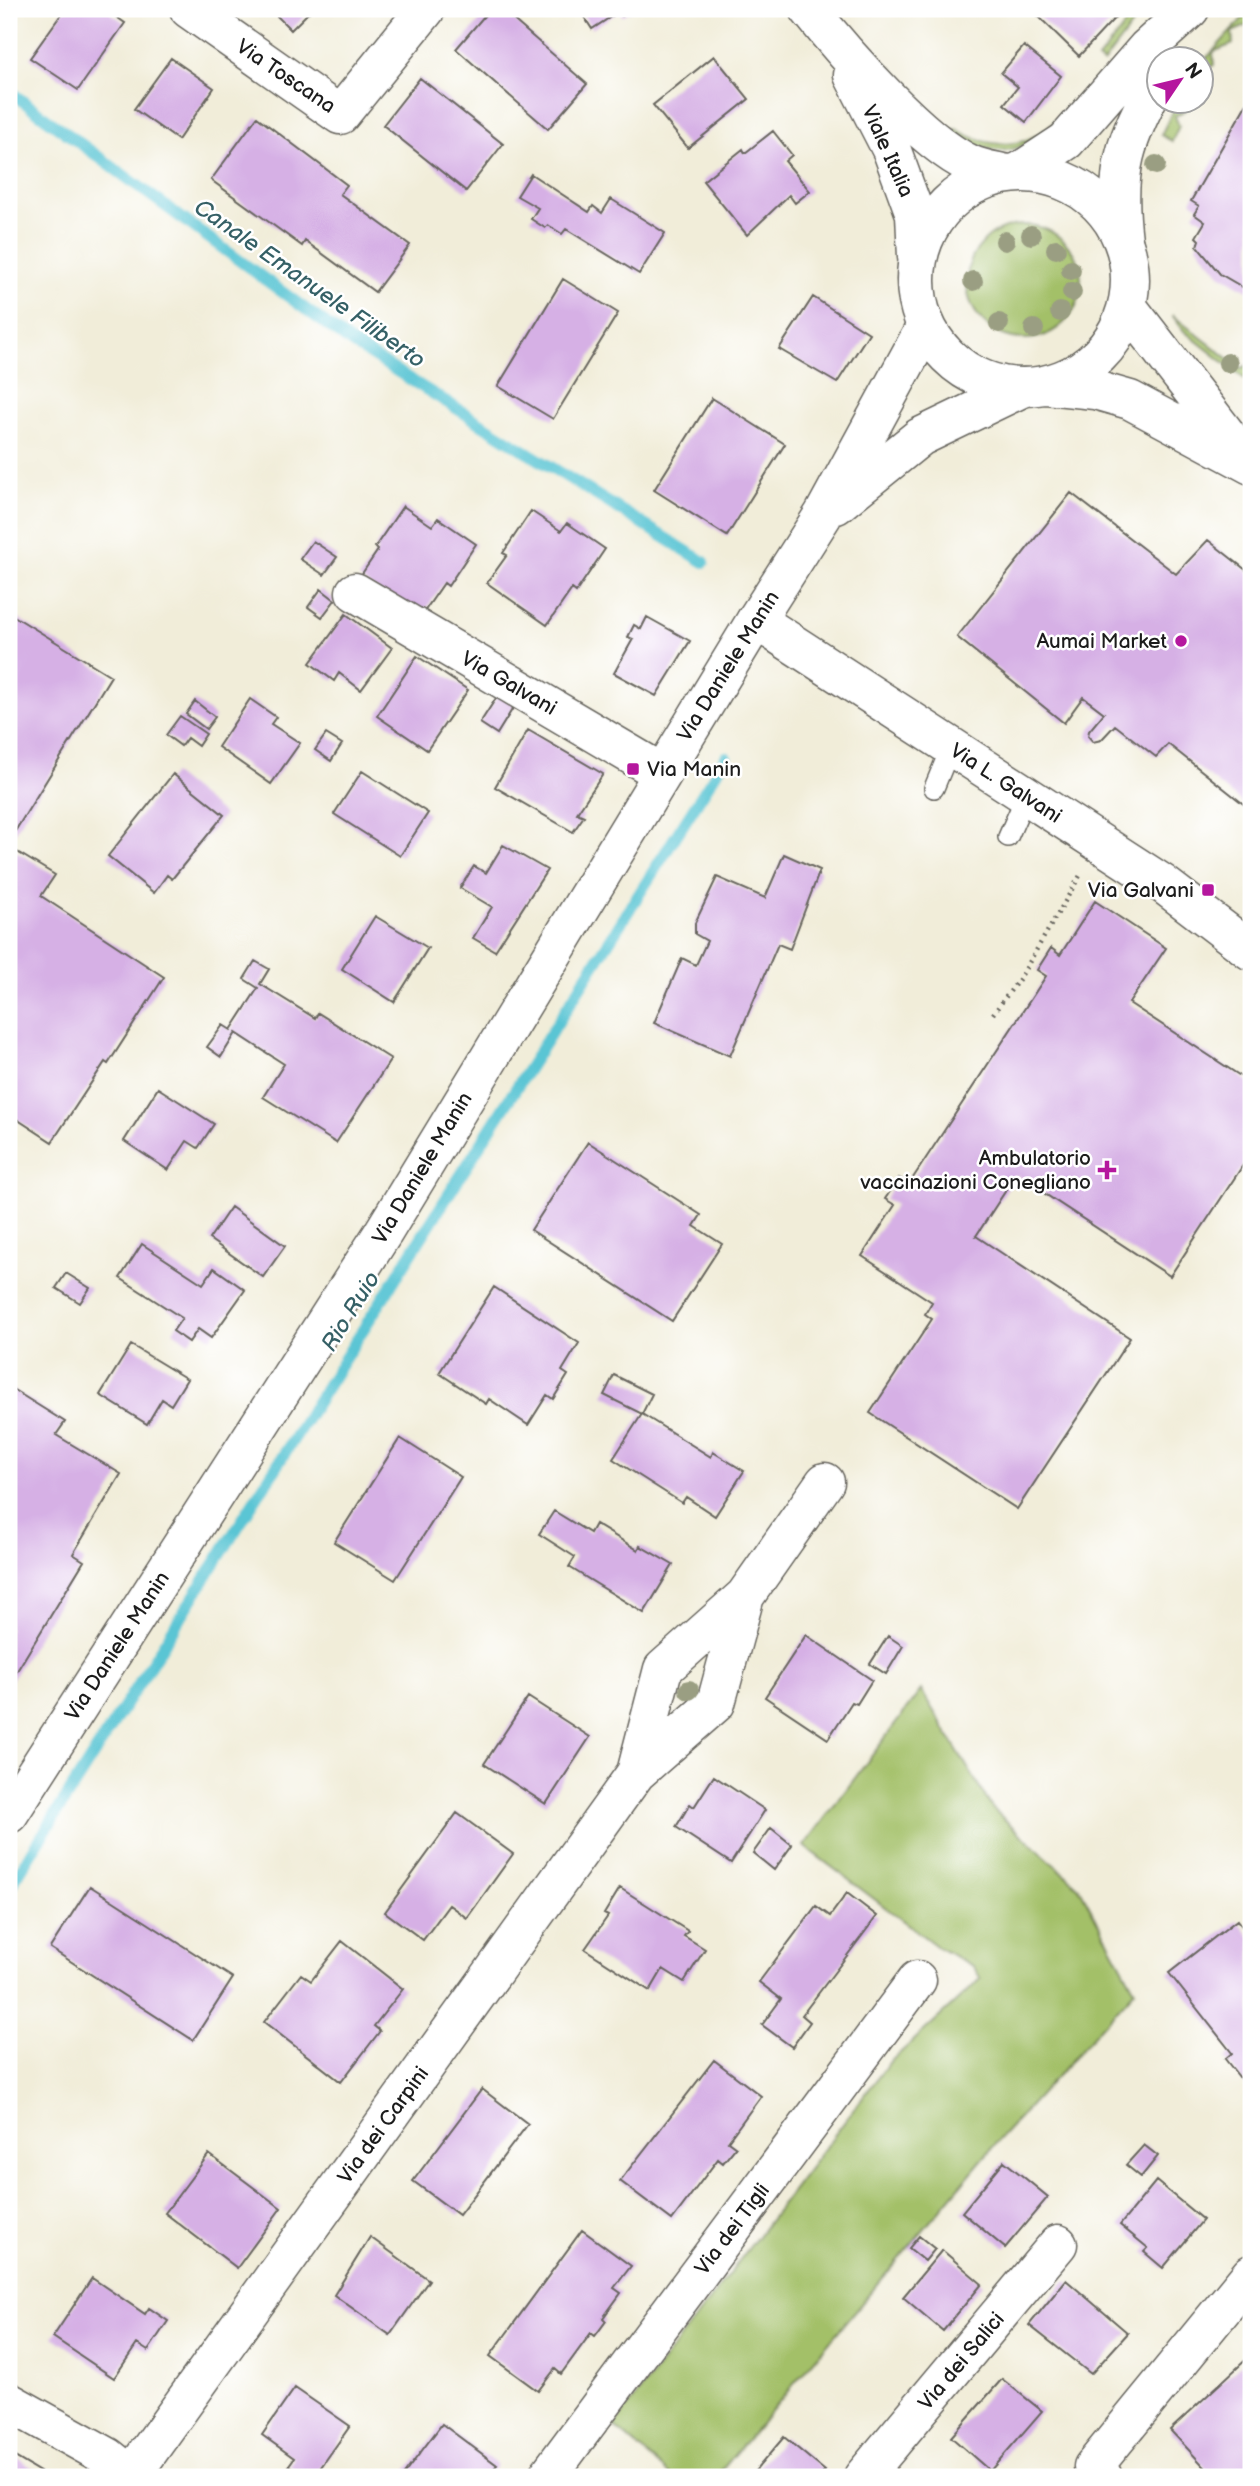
<svg xmlns="http://www.w3.org/2000/svg" width="1260" height="2486" viewBox="0 0 1260 2486" font-family="'Balsamiq Sans',sans-serif">
<style>
.green{fill:#a3c068;stroke:#606e42;stroke-width:2}
.lines{fill:none;stroke-linecap:round;stroke-linejoin:round}
.stream{stroke:#5ac5d4;stroke-width:12}
.building{fill:#d6b0e5}
.lane-casing{stroke:#67655e;stroke-width:22}
.street-casing{stroke:#67655e;stroke-width:41}
.secondary-casing{stroke:#67655e;stroke-width:41}
.primary-casing{stroke:#67655e;stroke-width:41}
.path{stroke:#67655e;stroke-width:4.5;stroke-dasharray:2 5;stroke-linecap:butt}
.lane{stroke:#fff;stroke-width:19}
.street{stroke:#fff;stroke-width:38}
.secondary{stroke:#fff;stroke-width:38}
.primary{stroke:#fff;stroke-width:38}
.tree{fill:#9a9e82}
.poi-dot{fill:#b5179e;stroke:#fff;stroke-width:2.5}
.labels{text-anchor:middle;stroke-width:5;stroke-linejoin:round;paint-order:stroke}
.street-label{font-size:21px;fill:#1c1c1c;stroke:#fff}
.poi-label{font-size:21px;fill:#1c1c1c;stroke:#fff;text-anchor:end}
.water-label{font-size:23px;font-style:italic;fill:#356066;stroke:#fff}
</style>
<rect width="100%" height="100%" fill="#fff"/>
<filter id="ink" filterUnits="userSpaceOnUse"><feTurbulence type="fractalNoise" baseFrequency=".0143" numOctaves="2"/><feDisplacementMap in="SourceGraphic" scale="14" xChannelSelector="R" yChannelSelector="G"/><feConvolveMatrix kernelMatrix="1 2 1 2 8 2 1 2 1" color-interpolation-filters="sRGB"/></filter>
<filter id="wash" filterUnits="userSpaceOnUse"><feTurbulence type="fractalNoise" baseFrequency=".00686" numOctaves="4" result="noise"/><feDisplacementMap in="SourceGraphic" scale="28" xChannelSelector="R" yChannelSelector="G"/><feGaussianBlur stdDeviation="1.57" result="paint"/><feColorMatrix in="noise" values="0 0 0 0 0 0 0 0 0 0 0 0 0 0 0 0 0 1.4 0 .05"/><feComposite in="paint" operator="in"/></filter>
<g filter="url(#wash)">
<rect width="100%" height="100%" fill="#f1edd9"/>
<path class="green" d="M1138,9h6l-41,54 -5,-4z
M1251,9v15l-19,8 1,12 -20,8 1,13 -13,7 2,-10z
M1177,102h11l1,6 -14,8 4,10 -7,15 -11,-6z
M1060,116l4,4c-44,31 -64,45 -113,10l5,-1c37,22 74,21 104,-13z
M967 282a57 57 0 1 1 114 0a57 57 0 1 1-114 0Z
M1172,315l69,53 10,-4v20l-67,-53z
M921,1690l71,118 87,79 56,103 -139,153 -280,334h-44l-58,-51 275,-363 92,-84 -8,-13 -34,-18 -135,-102z"/>
<g class="lines">
<path class="stream" d="M9,91l344,253 351,218
M9,1888l717,-1131"/>
</g>
<g id="blocks">
<path class="building" d="M65,9h40l20,14 -47,67 -48,-32z
M270,9h42l-21,21z
M490,9h11l86,75 -39,45 -92,-80z
M579,9h55l-12,7 -2,-5 -28,18z
M1031,9h92l-44,47z
M1024,46l37,30 -35,46 -22,-18 14,-17 -17,-14z
M714,56l35,43 -61,49 -35,-43z
M171,58l43,30 -36,52 -44,-31z
M420,78l83,66 -37,47 -83,-66z
M1251,96v196l-31,-18 -23,-28 2,-6 -3,-3 9,-15 -11,-8 5,-8 -8,-5z
M257,117l90,68 -7,9 70,51 -35,47 -70,-51 -3,5 -91,-66z
M773,131l19,24 -7,6 25,30 -15,12 -6,-8 -42,40 -44,-54 40,-32 2,4z
M531,174l58,38 4,-6 9,7 9,-14 54,34 -26,41 -73,-45 -4,5 -14,-9 -3,3 -14,-9 7,-11 -21,-12z
M563,279l55,34 -65,106 -55,-33z
M813,297l56,36 -32,50 -58,-34z
M712,398l73,46 -58,92 -73,-46z
M1071,493l105,81 32,-34 43,34v236l-83,-66 -12,13 -41,-32 -14,15 -8,2 -5,-6 1,-5 15,-18 -21,-16 -19,26 -107,-86z
M403,506l29,20 6,-8 38,26 -28,42 -4,-3 -25,36 -60,-41 19,-28 -3,-3z
M531,511l30,20 6,-8 38,26 -29,43 -4,-3 -25,36 -60,-42 20,-28 -4,-2z
M313,541l24,16 -13,18 -24,-16z
M321,589l14,11 -13,17 -14,-10z
M9,613l102,63 -102,165z
M346,614l46,34 -31,42 -22,-17 -5,8 -24,-18z
M647,617l43,24 -34,55 -42,-23 19,-34 -5,-2 6,-12 7,4z
M417,656l51,34 -41,60 -50,-34z
M502,689l16,11 -21,34 -17,-11z
M250,699l26,18 -5,7 29,19 -29,41 -53,-37z
M195,701l20,16 -9,12 -20,-15z
M180,716l26,18 -8,12 -11,-8 -6,8 -15,-11z
M528,730l75,44 -26,39 7,3 -11,16 -78,-45z
M326,734l16,10 -11,17 -16,-11z
M362,771l66,42 -28,43 -66,-42z
M173,774l51,41 -52,64 -5,-4 -13,18 -46,-37z
M503,845l44,25 -52,81 -22,-13 19,-31 -32,-19 14,-22 12,7z
M9,847l46,28 -14,21 123,81 -56,87 -3,-2 -53,80 -43,-28z
M784,854l36,16 -30,79 -12,-5 -48,112 -76,-33 28,-65 14,7 11,-24 -12,-7v-11l22,-46 48,21z
M1095,901l71,47 -37,55 122,80v70l-81,123 -154,-101 -40,61 154,102 -113,171 -147,-96 62,-94 -7,-5 7,-12 -70,-46 33,-51 -10,-6 14,-21 10,6 137,-208 -9,-6 14,-22 9,7z
M375,916l53,32 -34,54 -52,-33z
M255,961l14,8 -9,15 55,34 3,-5 73,46 -55,84 -73,-46 21,-33 -48,-31 -15,24 -14,-10 16,-22 8,5 27,-42 -14,-9z
M158,1088l56,36 -16,24 -11,-7 -19,29 -44,-29z
M588,1142l113,73 -7,11 28,18 -50,77 -141,-91z
M231,1207l54,39 -22,31 -54,-38z
M142,1244l61,40 11,-16 31,22 -34,48 -13,-9 -9,13 -16,-11 9,-13 -62,-40z
M66,1273l24,15 -10,15 -24,-15z
M494,1287l85,56 -17,28 6,4 -15,24 -6,-4 -19,30 -39,-26 -3,5 -47,-31z
M131,1345l56,34 -16,26 -9,-6 -15,25 -47,-29z
M614,1375l38,19 -10,20 -38,-19z
M9,1387l56,35 -9,13 65,39 -48,80 11,7 -75,123z
M642,1414l69,43 2,-5 31,19 -29,45 -29,-19 -4,6 -69,-44z
M400,1438l61,39 -66,103 -61,-38z
M554,1511l36,22 5,-9 43,26 2,-4 33,19 -29,48 -75,-46 6,-10 -36,-23z
M806,1635l66,45 -15,24 -5,-2 -24,37 -63,-42z
M888,1636l15,10 -17,28 -16,-10z
M528,1697l62,40 -44,67 -62,-40z
M714,1776l51,34 -34,53 -55,-36 14,-23 4,3z
M457,1813l56,41 -46,64 -18,-13 -26,35 -38,-28z
M771,1828l21,17 -18,25 -21,-17z
M90,1886l143,92 -40,62 -143,-92z
M620,1888l68,43 -4,5 21,13 -21,33 -21,-13 -13,22 -65,-42 23,-33 -4,-2z
M847,1893l30,23 -75,99 8,7 -18,25 -30,-22 19,-26 -22,-17 57,-76 14,10z
M1237,1920l14,18v154l-26,-33 7,-6 -63,-80z
M342,1941l61,48 -29,37 6,5 -39,51 -77,-60 37,-48 10,7z
M714,2060l47,36 -33,45 8,6 -13,16 -5,-4 -46,61 -52,-39z
M482,2089l46,35 -69,91 -46,-34z
M1144,2145l14,11 -17,21 -15,-12z
M209,2154l72,54 -44,60 -72,-55z
M1004,2161l44,36 -43,51 -43,-36z
M1156,2181l47,39 -40,48 -19,-16 4,-4 -28,-23z
M582,2230l49,36 -17,22 7,5 -18,25 3,3 -11,15 -4,-3 -30,41 -6,-5 -17,22 -48,-35z
M919,2236l16,13 -10,12 -16,-13z
M370,2237l59,43 -39,55 -56,-40z
M942,2250l40,34 -39,47 -40,-34z
M92,2278l53,36 4,-6 19,13 -20,30 -11,-7 -23,34 -61,-41z
M1066,2280l62,53 -37,41 -62,-49z
M1251,2355v110l-13,12h-24l-44,-47z
M1002,2379l40,32 -52,60 -39,-34z
M295,2388l55,38 -36,51h-8l-17,-12 5,-7 -32,-23z
M442,2424l55,41 -10,12h-85z
M784,2437l41,34 -5,6h-70z
M9,2454l4,2 35,21h-39z"/>
</g>
</g>
<g filter="url(#ink)">
<use href="#blocks" fill-opacity="0" stroke="#67655e" stroke-width="2"/>
<g class="lines">
<defs>
<path id="lane" d="M934,788l17,-41
M1008,837l18,-41"/>
<path id="street" d="M189,9l151,106 86,-106
M355,592l307,181
M756,620l407,264 88,67
M745,1596l-29,107 -80,70 27,-104 82,-73 80,-114
M9,2402l99,55 25,20
M131,2476l505,-703
M547,2477l370,-497
M863,2477l195,-233
M1103,2477l-10,-10 158,-193"/>
<path id="secondary" d="M1019,172l47,-31 81,-93 43,-39
M1123,240c-9,-74 2,-97 35,-162
M836,505l84,-68 104,-50
M9,1814l374,-581 373,-613 67,-105 103,-189"/>
<path id="primary" d="M809,9c33,42 114,134 161,155 11,5 25,7 37,10
M853,75l39,76 23,63 2,43
M916 280a107 107 0 1 1 214 0a107 107 0 1 1-214 0Z
M1127,306l112,145
M1046,385l49,5 35,10 121,65"/>
</defs>
<use href="#lane" class="lane-casing"/>
<use href="#street" class="street-casing"/>
<use href="#secondary" class="secondary-casing"/>
<use href="#primary" class="primary-casing"/>
<path class="path" d="M993,1014l27,-36 61,-104"/>
<use href="#lane" class="lane"/>
<use href="#street" class="street"/>
<use href="#secondary" class="secondary"/>
<use href="#primary" class="primary"/>
</g>
<g class="tree">
<circle cx="1156" cy="165" r="10"/>
<circle cx="1031" cy="235" r="10"/>
<circle cx="1005" cy="241" r="10"/>
<circle cx="1056" cy="249" r="10"/>
<circle cx="1071" cy="270" r="10"/>
<circle cx="973" cy="281" r="10"/>
<circle cx="1072" cy="292" r="10"/>
<circle cx="1060" cy="312" r="10"/>
<circle cx="999" cy="323" r="10"/>
<circle cx="1034" cy="329" r="10"/>
<circle cx="1228" cy="363" r="10"/>
<circle cx="689" cy="1690" r="10"/>
</g>
</g>
<g class="poi-dot">
<circle cx="1181" cy="641" r="7"/>
<rect x="626" y="762" width="14" height="14" rx="3.5"/>
<rect x="1201" y="883" width="14" height="14" rx="3.5"/>
<path d="M1103.5 1159.5h7v7h7v7h-7v7h-7v-7h-7v-7h7z"/>
</g>
<g class="labels">
<g class="street-label">
<text transform="translate(286 76) rotate(34)" y="7">Via Toscana</text>
<text transform="translate(888 151) rotate(66)" y="7">Viale Italia</text>
<text transform="translate(728 666) rotate(-58)" y="7">Via Daniele Manin</text>
<text transform="translate(509 683) rotate(30)" y="7">Via Galvani</text>
<text transform="translate(1006 783) rotate(33)" y="7">Via L. Galvani</text>
<text transform="translate(422 1168) rotate(-59)" y="7">Via Daniele Manin</text>
<text transform="translate(117 1646) rotate(-57)" y="7">Via Daniele Manin</text>
<text transform="translate(383 2125) rotate(-54)" y="7">Via dei Carpini</text>
<text transform="translate(732 2229) rotate(-53)" y="7">Via dei Tigli</text>
<text transform="translate(961 2361) rotate(-50)" y="7">Via dei Salici</text>
</g>
<g class="poi-label">
<text x="1167" y="648">Aumai Market</text>
<text x="647" y="776" text-anchor="start">Via Manin</text>
<text x="1194" y="897">Via Galvani</text>
<text x="1091" y="1165">Ambulatorio<tspan x="1091" dy="24">vaccinazioni Conegliano</tspan></text>
</g>
<g class="water-label">
<text transform="translate(310 283) rotate(35)" y="8">Canale Emanuele Filiberto</text>
<text transform="translate(350 1311) rotate(-58)" y="8">Rio Ruio</text>
</g>
</g>
<rect width="1260" height="2486" fill="none" stroke="#fff" stroke-width="35"/>
<g transform="translate(1180 80) rotate(55)"><circle r="33" fill="#ffffff" stroke="#a4a4a4" stroke-width="2"/>
<path d="M0-5L12 26L0 18L-12 26Z" fill="#b5179e"/>
<text y="-10" font-size="19" font-weight="bold" text-anchor="middle" fill="#1c1c1c">N</text>
</g>
</svg>
